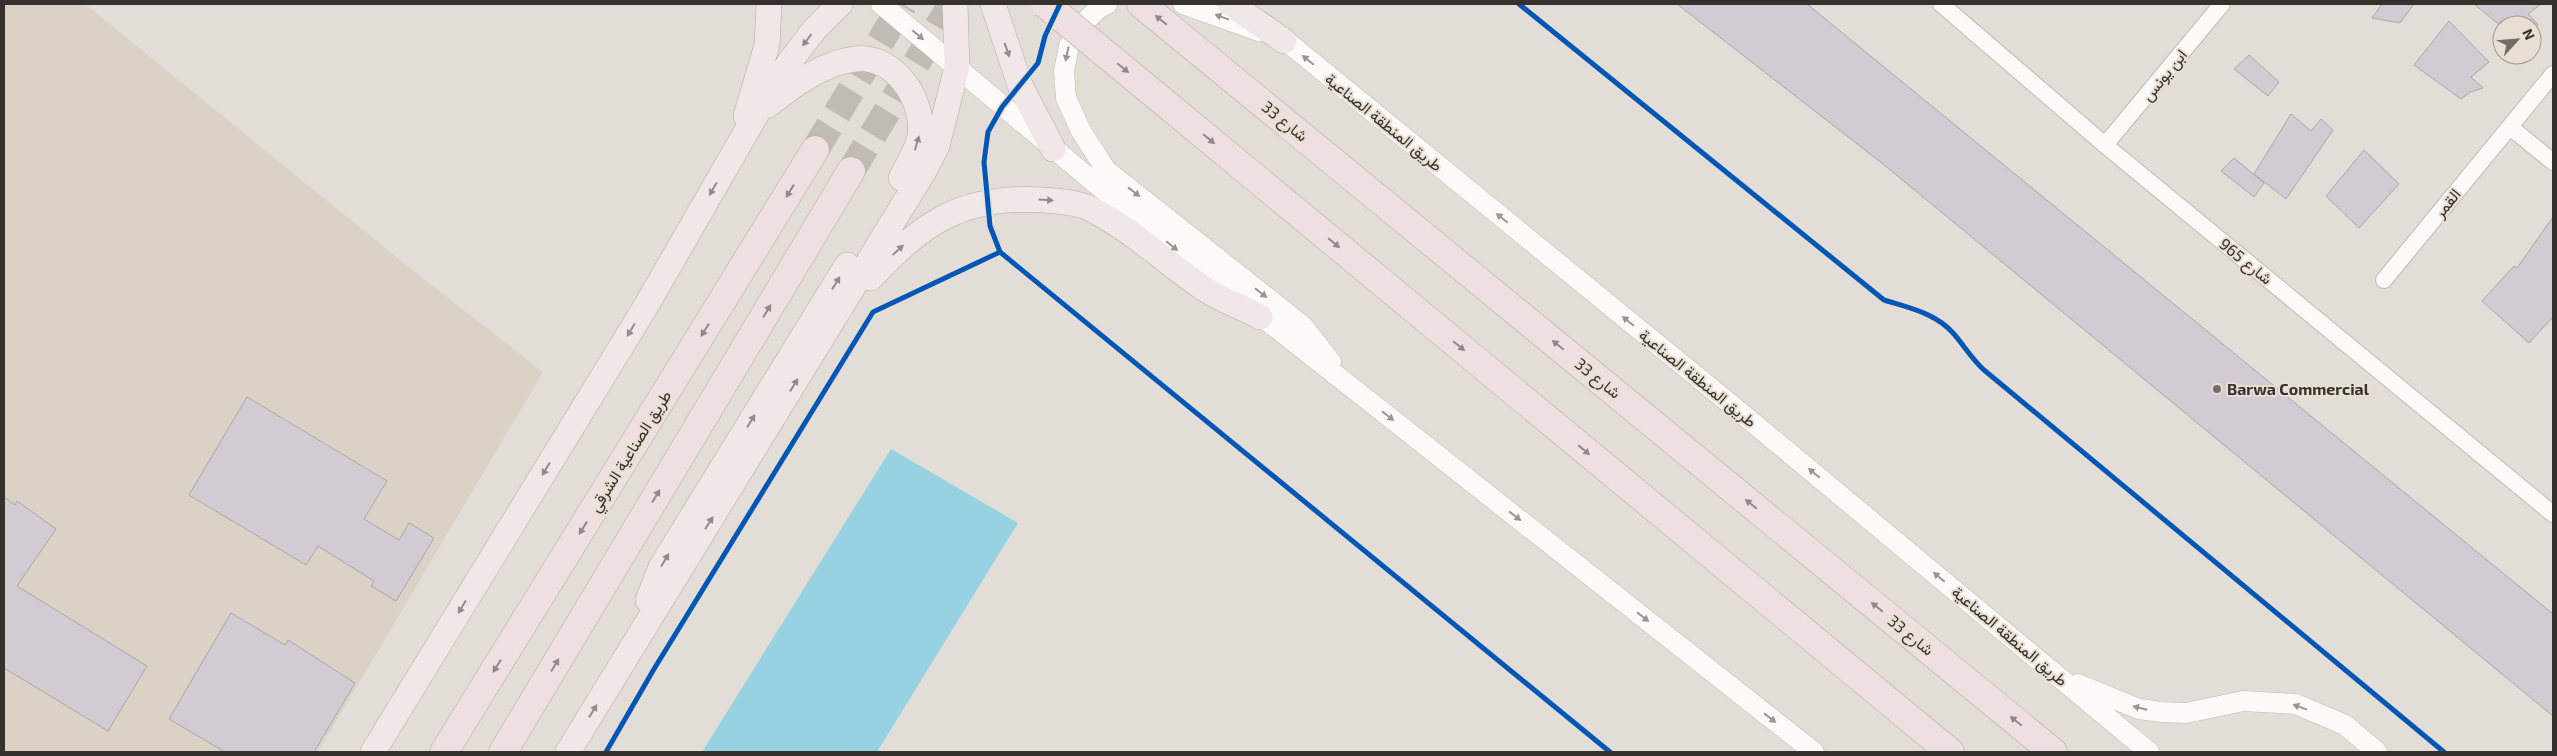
<svg xmlns="http://www.w3.org/2000/svg" width="2557" height="756" viewBox="0 0 2557 756" font-family="'Exo 2',Vazirmatn,sans-serif">
<style>
.built{fill:#dbd1c5}
.water{fill:#96d2e2}
.building{fill:#d3cbd4;stroke:#aaa7a7}
.lines{fill:none;stroke-linecap:round;stroke-linejoin:round}
.trunk-tunnel{stroke:#c0bbb5;stroke-width:28;stroke-dasharray:28 14;stroke-linecap:butt}
.minor-casing{stroke:#bfbbb6;stroke-width:18}
.tertiary-casing{stroke:#bfbbb6;stroke-width:21}
.primary-casing{stroke:#b9a7a5;stroke-width:26}
.trunk-casing{stroke:#b9a7a5;stroke-width:29}
.minor{stroke:#fbfaf9;stroke-width:16}
.tertiary{stroke:#fbfaf9;stroke-width:20}
.primary{stroke:#f1e7e6;stroke-width:25}
.trunk{stroke:#eee0e0;stroke-width:28}
.trunk-bridge-casing{stroke:#b9a7a5;stroke-width:29;stroke-linecap:butt}
.trunk-bridge{stroke:#eee0e0;stroke-width:28}
.cycleway-casing{stroke:#e8ded2;stroke-width:8}
.cycleway{stroke:#0057b8;stroke-width:5}
.oneway{fill:#989692}
.oneway2{fill:#928886}
.oneway3{fill:#938c89}
.poi-dot{fill:#726d68;stroke:#e8ded2;stroke-width:2}
.labels{text-anchor:middle;stroke-width:4;stroke-linejoin:round;paint-order:stroke}
.street-label{font-size:16px;fill:#35312c;stroke:#e8ded2}
.poi-label{font-size:16px;font-weight:bold;fill:#35312c;stroke:#e8ded2;text-anchor:start}
</style>
<rect width="100%" height="100%" fill="#e3ddd7"/>
<path class="built" d="M4,4h81l326,265 132,103 -225,380h-314z"/>
<path class="water" d="M891,449l127,74 -141,229h-175z"/>
<path class="building" d="M1677,4h130l746,610v102l-670,-552z
M2382,4h32l-14,19 -28,-5z
M2474,4h67l-13,10 10,10 -6,10v-9h-30v2z
M2449,21l40,41 -18,15 12,11 -13,4 -9,7 -47,-34z
M2249,55l30,27 -11,14 -34,-27z
M2291,114l20,17 10,-12 12,11 -47,69 -32,-25z
M2364,150l35,34 -40,44 -33,-32z
M2234,158l30,25 -10,14 -33,-26z
M2553,217v100l-24,26 -47,-42 32,-35 3,2z
M247,397l140,84 -23,38 35,21 10,-17 25,15 -38,63 -25,-15 3,-5 -56,-35 -12,19 -117,-70z
M4,497l11,8 2,-4 39,28 -39,57 130,80 -39,65 -104,-63z
M231,613l54,32 3,-5 67,43 -41,69h-89l-56,-33z"/>
<g class="lines">
<path class="trunk-tunnel" d="M815,150l88,-146
M851,171l101,-167"/>
<defs>
<path id="minor" d="M1941,4l164,141 448,369
M2510,127l43,35
M2105,145l117,-141
M2384,280l169,-206"/>
<path id="tertiary" d="M881,4l257,215 676,533
M1107,4l-8,4 -18,17 -12,21 -5,25 2,27 15,33 25,39 197,156 28,36
M1183,4l76,27
M1274,31l460,376 415,345
M2078,684l61,25 23,3 24,1 57,-12 53,3 49,21 32,27"/>
<path id="primary" d="M993,4l27,81 33,64
M1231,4l53,37
M768,105c26,-20 54,-42 87,-46 39,-5 70,41 65,77 -3,15 -12,29 -19,42
M746,116l21,-71 2,-41
M871,278c52,-56 92,-83 172,-78 14,1 35,2 48,9 41,21 74,53 112,79 17,12 39,19 57,29
M648,600l13,-33 186,-302
M373,752l273,-446 111,-193 32,-50 25,-33 26,-26
M568,752l356,-581 13,-25 20,-79 -2,-63"/>
<path id="trunk" d="M1141,4l912,748
M1171,108l779,644
M444,752l371,-602
M503,752l348,-581"/>
</defs>
<use href="#minor" class="minor-casing"/>
<use href="#tertiary" class="tertiary-casing"/>
<use href="#primary" class="primary-casing"/>
<use href="#trunk" class="trunk-casing"/>
<use href="#minor" class="minor"/>
<use href="#tertiary" class="tertiary"/>
<use href="#primary" class="primary"/>
<use href="#trunk" class="trunk"/>
<defs>
<path id="trunk-bridge" d="M1045,4l126,104"/>
</defs>
<use href="#trunk-bridge" class="trunk-bridge-casing"/>
<use href="#trunk-bridge" class="trunk-bridge"/>
<defs>
<path id="cycleway" d="M1519,4l365,296c25,8 52,13 70,34 11,13 18,25 30,36l460,382
M1000,252l610,500
M606,752l48,-83 219,-357 127,-60 -10,-26 -6,-64 4,-30 14,-25 36,-44 7,-27 15,-32"/>
</defs>
<use href="#cycleway" class="cycleway-casing"/>
<use href="#cycleway" class="cycleway"/>
</g>
<defs><path id="oneway-solid" d="M-6-.8H1V-3.2L6.5 0L1 3.2V.8H-6Z" transform="scale(1.25)"/></defs>
<g class="oneway">
<use href="#oneway-solid" transform="translate(1222 17) rotate(-160)"/>
<use href="#oneway-solid" transform="translate(918 35) rotate(40)"/>
<use href="#oneway-solid" transform="translate(1067 54) rotate(102)"/>
<use href="#oneway-solid" transform="translate(1308 60) rotate(-141)"/>
<use href="#oneway-solid" transform="translate(1134 192) rotate(38)"/>
<use href="#oneway-solid" transform="translate(1502 218) rotate(-141)"/>
<use href="#oneway-solid" transform="translate(1172 246) rotate(39)"/>
<use href="#oneway-solid" transform="translate(1261 293) rotate(38)"/>
<use href="#oneway-solid" transform="translate(1628 321) rotate(-141)"/>
<use href="#oneway-solid" transform="translate(1388 416) rotate(38)"/>
<use href="#oneway-solid" transform="translate(1814 473) rotate(-140)"/>
<use href="#oneway-solid" transform="translate(1515 516) rotate(38)"/>
<use href="#oneway-solid" transform="translate(1939 577) rotate(-140)"/>
<use href="#oneway-solid" transform="translate(1643 617) rotate(38)"/>
<use href="#oneway-solid" transform="translate(2300 707) rotate(-160)"/>
<use href="#oneway-solid" transform="translate(2140 708) rotate(-166)"/>
<use href="#oneway-solid" transform="translate(1770 718) rotate(38)"/>
</g>
<g class="oneway2">
<use href="#oneway-solid" transform="translate(1161 20) rotate(-141)"/>
<use href="#oneway-solid" transform="translate(1123 68) rotate(39)"/>
<use href="#oneway-solid" transform="translate(1209 139) rotate(40)"/>
<use href="#oneway-solid" transform="translate(790 191) rotate(122)"/>
<use href="#oneway-solid" transform="translate(1334 243) rotate(40)"/>
<use href="#oneway-solid" transform="translate(767 311) rotate(-59)"/>
<use href="#oneway-solid" transform="translate(705 330) rotate(122)"/>
<use href="#oneway-solid" transform="translate(1558 345) rotate(-141)"/>
<use href="#oneway-solid" transform="translate(1459 346) rotate(40)"/>
<use href="#oneway-solid" transform="translate(1584 450) rotate(40)"/>
<use href="#oneway-solid" transform="translate(656 496) rotate(-59)"/>
<use href="#oneway-solid" transform="translate(1751 504) rotate(-141)"/>
<use href="#oneway-solid" transform="translate(583 528) rotate(122)"/>
<use href="#oneway-solid" transform="translate(1877 607) rotate(-141)"/>
<use href="#oneway-solid" transform="translate(555 665) rotate(-59)"/>
<use href="#oneway-solid" transform="translate(497 666) rotate(122)"/>
<use href="#oneway-solid" transform="translate(2016 721) rotate(-141)"/>
</g>
<g class="oneway3">
<use href="#oneway-solid" transform="translate(807 40) rotate(127)"/>
<use href="#oneway-solid" transform="translate(1007 50) rotate(71)"/>
<use href="#oneway-solid" transform="translate(917 143) rotate(-74)"/>
<use href="#oneway-solid" transform="translate(713 189) rotate(120)"/>
<use href="#oneway-solid" transform="translate(1046 200) rotate(4)"/>
<use href="#oneway-solid" transform="translate(898 250) rotate(-43)"/>
<use href="#oneway-solid" transform="translate(836 283) rotate(-58)"/>
<use href="#oneway-solid" transform="translate(631 330) rotate(121)"/>
<use href="#oneway-solid" transform="translate(794 385) rotate(-58)"/>
<use href="#oneway-solid" transform="translate(751 421) rotate(-58)"/>
<use href="#oneway-solid" transform="translate(546 469) rotate(121)"/>
<use href="#oneway-solid" transform="translate(709 523) rotate(-58)"/>
<use href="#oneway-solid" transform="translate(665 560) rotate(-59)"/>
<use href="#oneway-solid" transform="translate(462 607) rotate(121)"/>
<use href="#oneway-solid" transform="translate(593 711) rotate(-58)"/>
</g>
<circle class="poi-dot" cx="2217" cy="389" r="5"/>
<g class="labels">
<g class="street-label">
<text transform="translate(2164 75) rotate(-51)" y="6">ابن يونس</text>
<text transform="translate(1285 121) rotate(39)" y="6">شارع 33</text>
<text transform="translate(1384 122) rotate(39)" y="6">طريق المنطقة الصناعية</text>
<text transform="translate(2447 203) rotate(-51)" y="6">القمر</text>
<text transform="translate(2246 261) rotate(39)" y="6">شارع 965</text>
<text transform="translate(1598 378) rotate(39)" y="6">شارع 33</text>
<text transform="translate(1698 378) rotate(39)" y="6">طريق المنطقة الصناعية</text>
<text transform="translate(630 451) rotate(-58)" y="6">طريق الصناعية الشرقي</text>
<text transform="translate(1911 635) rotate(39)" y="6">شارع 33</text>
<text transform="translate(2010 636) rotate(40)" y="6">طريق المنطقة الصناعية</text>
</g>
<g class="poi-label">
<text x="2227" y="395">Barwa Commercial</text>
</g>
</g>
<rect width="2557" height="756" fill="none" stroke="#35312c" stroke-width="10"/>
<g transform="translate(2517 40) rotate(64)"><circle r="24" fill="#e8ded2" stroke="#a09990"/>
<path d="M0-4L9 19L0 12L-9 19Z" fill="#726d68"/>
<text y="-8" font-size="14" font-weight="bold" text-anchor="middle" fill="#35312c">N</text>
</g>
</svg>
